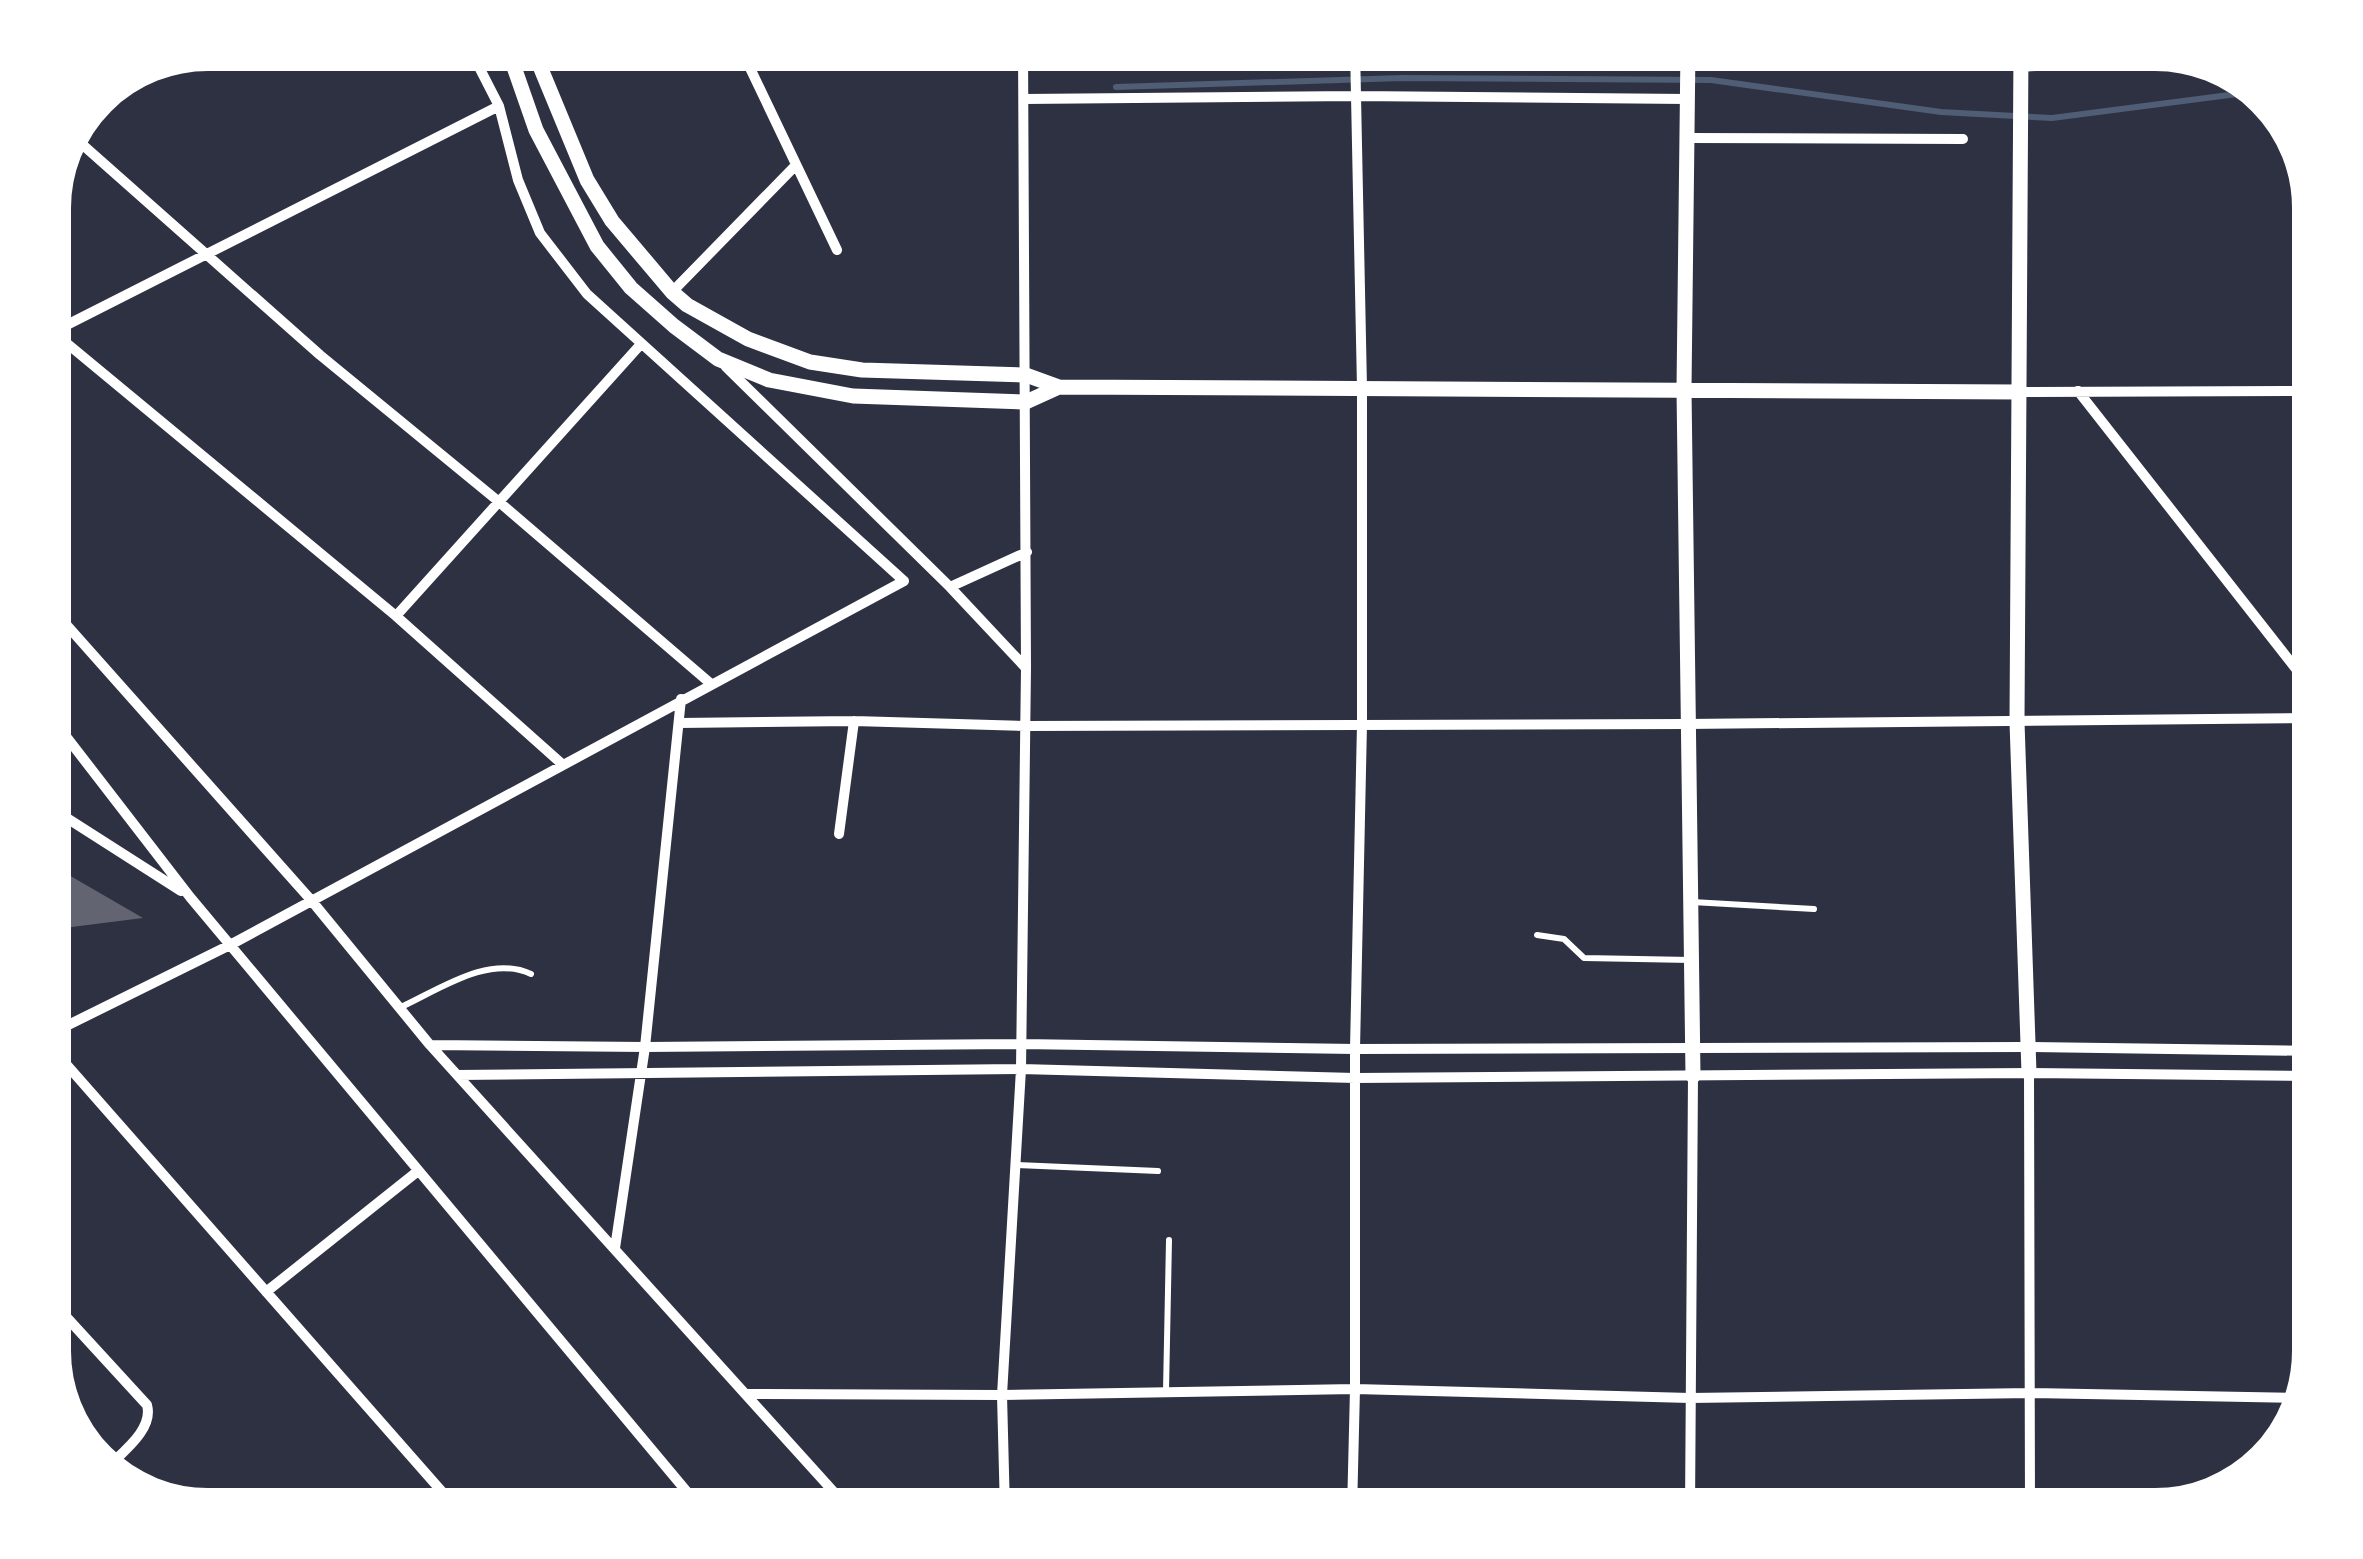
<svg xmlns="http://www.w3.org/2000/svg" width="2363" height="1559" viewBox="0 0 2363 1559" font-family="Lato,sans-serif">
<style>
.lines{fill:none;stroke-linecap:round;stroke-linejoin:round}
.stream{stroke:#4f5d75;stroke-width:6}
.building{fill:#626471}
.service{stroke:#fff;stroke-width:6}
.minor{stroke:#fff;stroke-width:10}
.tertiary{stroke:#fff;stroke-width:15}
.rim{fill:none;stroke:#fff;stroke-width:12}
</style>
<rect width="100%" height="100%" fill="#2d3142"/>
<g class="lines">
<path class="stream" d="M1116,87l286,-9 309,2 230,32 111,6 208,-27"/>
</g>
<path class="building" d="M48,863l95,55 -95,12z"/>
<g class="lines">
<path class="service" d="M1692,902l122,7
M1537,935l27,4 20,19 107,2
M399,1008c40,-18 89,-54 132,-34
M1017,1165l141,6
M1166,1391l3,-151"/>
<path class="minor" d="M740,47l97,203
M2021,67l108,-8 36,-9
M1024,99l331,-3 332,3
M75,138l245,217 178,146 212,182
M1687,138l276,1
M672,292l124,-127
M52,331l344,285 166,148
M49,334l450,-228
M726,367l224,220 76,81
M2078,391l237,302
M2019,392l296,-1
M950,587l77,-35
M48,604l263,296 119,145 421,466
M396,616l245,-272
M48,713l142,184 513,614
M679,723l175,-2 171,5 662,-2 628,-6
M48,754l17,-20
M48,806l133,85
M839,834l15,-113
M48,1035l182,-90 674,-364 -317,-287 -47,-61 -22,-53 -19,-74 -20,-39 -16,-20
M430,1045l215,2 376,-3 334,5 672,-2 288,4
M48,1051l11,5 400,455
M2029,1073l1,438
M457,1075l564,-6 334,9 674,-5 286,3
M615,1248l30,-201 36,-348
M266,1292l152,-121
M48,1297l99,108c7,25 -26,48 -42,65
M746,1394l256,1 353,-6 335,9 341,-5 270,5
M681,1511l7,-17
M1005,1511l-3,-116 19,-326 5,-401 -3,-621
M1352,1511l3,-122v-340l7,-325v-336l-7,-341
M1690,1511l3,-435"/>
<path class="tertiary" d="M507,47l29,83 61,116 34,42 43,38 44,33 51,21 84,16 173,6 33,-15
M532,47l55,133 25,41 60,71 15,13 61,34 62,23 52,8 164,5 33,12 960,5
M1688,47l-4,342 9,687
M2021,47l-4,675 12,351"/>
</g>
<path d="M0 0H2363V1559H0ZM208 65H2155A143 143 0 0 1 2298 208V1351A143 143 0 0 1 2155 1494H208A143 143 0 0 1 65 1351V208A143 143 0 0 1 208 65Z" fill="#fff" fill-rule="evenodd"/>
<path class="rim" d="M208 65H2155A143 143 0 0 1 2298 208V1351A143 143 0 0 1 2155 1494H208A143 143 0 0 1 65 1351V208A143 143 0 0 1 208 65Z"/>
</svg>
